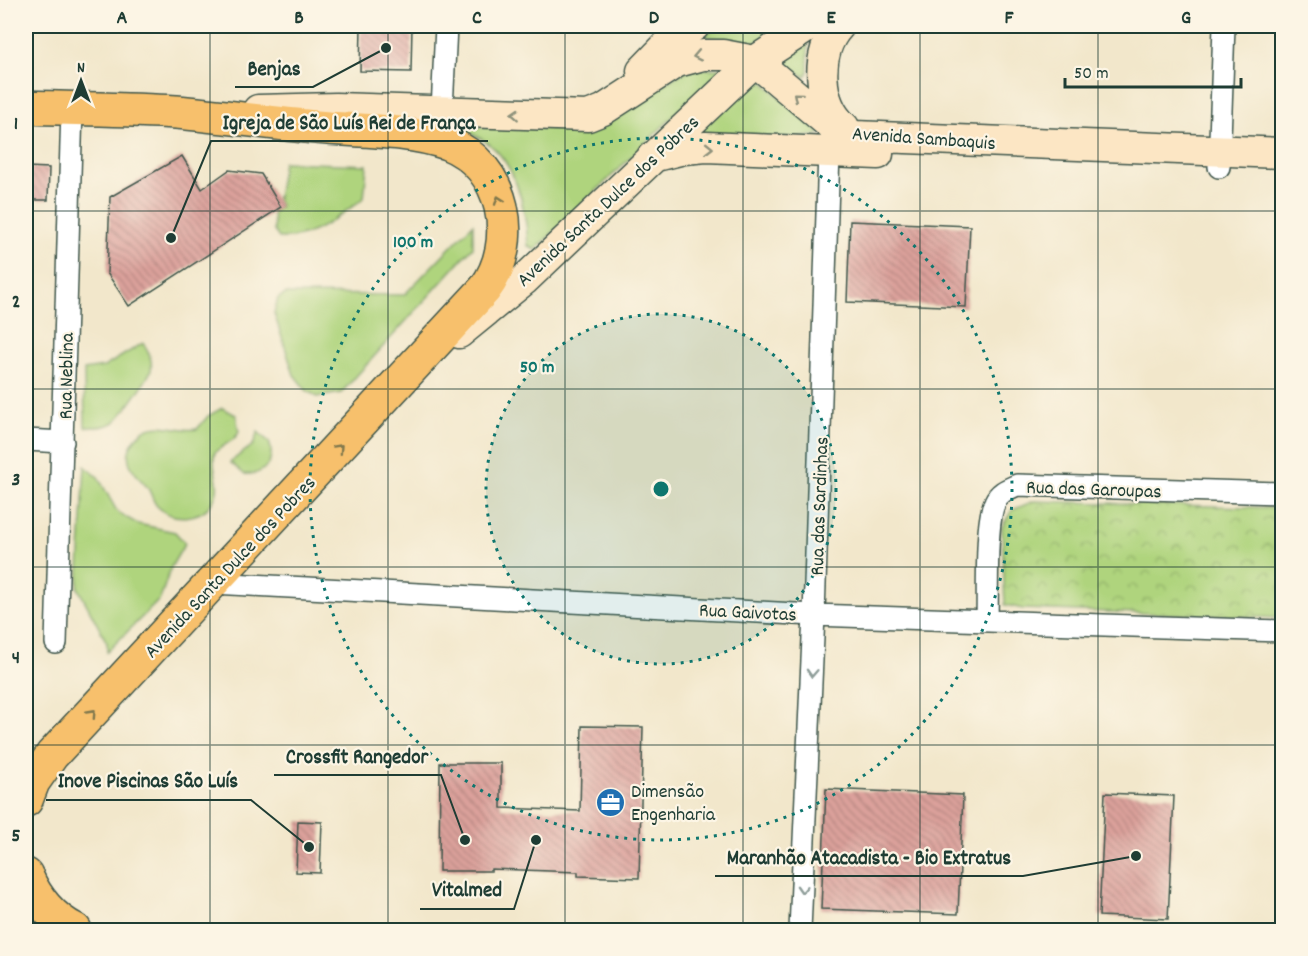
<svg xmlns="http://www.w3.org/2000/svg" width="1308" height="956" viewBox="0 0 1308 956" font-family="Dekko,sans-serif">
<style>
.grass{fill:#afd47d;stroke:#678858;stroke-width:1.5}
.park{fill:url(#park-crowns);stroke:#678858;stroke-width:1.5}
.building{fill:url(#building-back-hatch)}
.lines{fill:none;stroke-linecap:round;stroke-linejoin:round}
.street-casing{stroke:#3f564b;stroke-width:24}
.secondary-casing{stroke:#3f564b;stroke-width:33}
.primary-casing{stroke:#3f564b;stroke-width:36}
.street{stroke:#fff;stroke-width:21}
.secondary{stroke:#fce6c4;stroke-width:30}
.primary{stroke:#f7c06c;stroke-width:33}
.oneway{stroke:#8e927c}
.oneway2{stroke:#80784d}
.oneway3{stroke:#8f9e9a}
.grid{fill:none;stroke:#1f3d34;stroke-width:1.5;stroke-opacity:0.55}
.ring{fill:none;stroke:#0f766e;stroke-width:3;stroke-dasharray:3 6}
.labels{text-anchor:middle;stroke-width:4.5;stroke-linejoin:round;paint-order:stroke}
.street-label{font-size:20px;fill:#1f3d34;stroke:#fcf5e5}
.poi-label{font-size:20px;fill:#1f3d34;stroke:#fcf5e5;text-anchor:start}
.centre{fill:#0f766e;stroke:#fcf5e5;stroke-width:3}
.ring-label{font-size:18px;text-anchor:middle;font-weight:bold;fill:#0f766e;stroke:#fcf5e5;stroke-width:4.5;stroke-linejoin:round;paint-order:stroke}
.leader{fill:none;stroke:#1f3d34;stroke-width:2}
.callout-dot{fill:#1f3d34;stroke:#fcf5e5;stroke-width:2}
.callout-label{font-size:21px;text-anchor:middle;font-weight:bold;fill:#1f3d34;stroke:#fcf5e5;stroke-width:4.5;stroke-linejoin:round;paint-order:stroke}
.neatline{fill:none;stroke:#1f3d34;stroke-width:2}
.grid-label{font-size:20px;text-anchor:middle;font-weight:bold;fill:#1f3d34}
</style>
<defs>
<pattern id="park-crowns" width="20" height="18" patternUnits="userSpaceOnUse" patternTransform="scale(1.5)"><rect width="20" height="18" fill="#afd47d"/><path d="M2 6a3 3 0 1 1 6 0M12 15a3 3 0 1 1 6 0" fill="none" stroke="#8ead67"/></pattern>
<pattern id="building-back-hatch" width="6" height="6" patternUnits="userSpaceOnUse" patternTransform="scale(1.5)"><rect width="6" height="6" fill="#dca19b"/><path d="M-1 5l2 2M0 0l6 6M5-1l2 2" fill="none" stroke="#b2847f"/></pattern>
</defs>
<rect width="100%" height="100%" fill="#fcf5e5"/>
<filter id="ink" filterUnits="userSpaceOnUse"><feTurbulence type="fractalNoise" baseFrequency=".0167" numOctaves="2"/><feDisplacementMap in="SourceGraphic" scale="12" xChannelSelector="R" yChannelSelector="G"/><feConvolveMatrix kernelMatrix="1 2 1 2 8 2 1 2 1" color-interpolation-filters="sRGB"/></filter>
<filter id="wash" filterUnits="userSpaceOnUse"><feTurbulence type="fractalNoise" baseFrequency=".008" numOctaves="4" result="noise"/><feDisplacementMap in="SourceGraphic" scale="24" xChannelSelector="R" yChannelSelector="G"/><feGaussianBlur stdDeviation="1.35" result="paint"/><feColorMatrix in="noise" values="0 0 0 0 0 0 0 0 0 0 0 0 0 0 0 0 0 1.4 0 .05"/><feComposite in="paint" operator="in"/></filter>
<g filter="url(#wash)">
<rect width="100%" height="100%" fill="#f2e7cb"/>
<path class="grass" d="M726,26h57l-29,17 -47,-6 -1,-4z
M808,43v29l-3,5 -23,-15z
M689,69h33l-187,181 -7,-4c-2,-38 -12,-90 -50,-109 -11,-6 -24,-8 -36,-11l145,3z
M758,77l61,56v2l-26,3 -91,-3 -3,-8z
M283,162l84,3 -3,33c-25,18 -52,42 -85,40l-5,-7 -1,-19 8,-5 -4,-8z
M473,224v23l-132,146 -24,4 -11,-7 -12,-15 -20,-62 4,-15 8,-4 118,1z
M143,343c5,9 10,16 8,27 -3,9 -30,48 -38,53 -9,5 -19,4 -28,4l-1,-57 20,-3z
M222,408l14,7 3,17 -4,6 -20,14c-6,19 11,32 -4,52 -12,16 -39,17 -53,3 -6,-5 -6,-14 -11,-20 -12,-14 -27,-27 -13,-46 4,-6 11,-13 18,-14 14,-4 30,5 45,2l11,-13z
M258,432l11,10c7,19 -5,34 -25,32l-14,-12 23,-17z
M85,466l13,11 20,36 20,11 37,8 10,11 -14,24 -11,32 -53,53v-9l-29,-55z"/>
<path class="park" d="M1034,501l248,7v110l-259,-9 -18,-4 -3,-78 10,-17z"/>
<g id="blocks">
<path class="building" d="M361,26h51l-1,46 -51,-1z
M182,156l20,33 27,-19 32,4 20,33 -152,99 -22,-33 3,-76z
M26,167l23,1 -1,32h-22z
M850,221l120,5 -4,81 -119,-5z
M582,726l61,1 -4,151 -61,-2v-4l-87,-3v2h-52l1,-108h61v45l79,3z
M826,789l137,6 -5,119 -137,-5z
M1105,793l69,3 -6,123 -69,-3z
M298,821l24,1 -2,51 -24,-1z"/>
</g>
</g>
<g filter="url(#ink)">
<use href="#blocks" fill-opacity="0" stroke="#3f564b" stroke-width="1.5"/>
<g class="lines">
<defs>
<path id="street" d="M442,110l4,-84
M1219,167l5,-141
M26,440l37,2
M213,583l601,32 468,16
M987,621c1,-27 -2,-99 8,-119 4,-10 13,-13 22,-17l265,8
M56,643l16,-534
M800,930l14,-315 15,-463"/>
<path id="secondary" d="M839,26c-24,26 -22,77 5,101
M642,71l31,-32 21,-13
M258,110l78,-2 252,8 15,-6 74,-48 26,-7h20l32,6 77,65 23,10 427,17
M652,157l32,-8 22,-2 172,7
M459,333l65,-53 231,-219 54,-35"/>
<path id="primary" d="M26,107c50,2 100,2 150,5 47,4 94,11 140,15 42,4 91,2 131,16 58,22 73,99 38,146l-433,466 -19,27 -7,18
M26,875c10,24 26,43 49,55"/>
</defs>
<use href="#street" class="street-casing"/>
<use href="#secondary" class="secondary-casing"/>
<use href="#primary" class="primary-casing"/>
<use href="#street" class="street"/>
<use href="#secondary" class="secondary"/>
<use href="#primary" class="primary"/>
</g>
<defs><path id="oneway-chevron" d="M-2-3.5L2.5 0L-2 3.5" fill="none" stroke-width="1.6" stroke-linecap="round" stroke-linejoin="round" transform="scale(1.5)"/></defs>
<g class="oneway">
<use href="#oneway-chevron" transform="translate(697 56) rotate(169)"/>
<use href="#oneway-chevron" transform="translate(797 96) rotate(-140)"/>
<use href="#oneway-chevron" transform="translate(515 114) rotate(-177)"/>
<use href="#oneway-chevron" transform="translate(709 148) rotate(1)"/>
</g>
<g class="oneway2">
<use href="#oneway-chevron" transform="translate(499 200) rotate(-109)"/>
<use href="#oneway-chevron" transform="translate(339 448) rotate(-47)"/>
<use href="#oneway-chevron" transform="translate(92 713) rotate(-47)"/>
</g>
<g class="oneway3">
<use href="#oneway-chevron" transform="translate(812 673) rotate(93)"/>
<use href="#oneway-chevron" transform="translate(802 889) rotate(93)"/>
</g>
</g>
<path class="grid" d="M210,26v904M388,26v904M565,26v904M743,26v904M920,26v904M1098,26v904M26,211h1256M26,389h1256M26,567h1256M26,745h1256"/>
<circle cx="661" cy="489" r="175" fill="#0f766e" fill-opacity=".12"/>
<g class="ring">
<circle cx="661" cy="489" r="175"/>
<circle cx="661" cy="489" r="351"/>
</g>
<defs>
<symbol id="office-disc" viewBox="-11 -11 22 22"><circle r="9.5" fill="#1f6fb2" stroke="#fcf5e5"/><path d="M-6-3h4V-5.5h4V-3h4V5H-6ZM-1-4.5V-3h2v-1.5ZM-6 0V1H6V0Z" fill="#fff"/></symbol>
</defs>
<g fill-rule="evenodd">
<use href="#office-disc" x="594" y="786" width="33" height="33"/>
</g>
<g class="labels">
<g class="street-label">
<text transform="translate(924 137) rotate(4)" y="7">Avenida Sambaquis</text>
<text transform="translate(607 200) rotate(-43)" y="7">Avenida Santa Dulce dos Pobres</text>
<text transform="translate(65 376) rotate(-89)" y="7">Rua Neblina</text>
<text transform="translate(1094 488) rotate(2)" y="7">Rua das Garoupas</text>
<text transform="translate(818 506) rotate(-88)" y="7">Rua das Sardinhas</text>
<text transform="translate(229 566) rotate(-47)" y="7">Avenida Santa Dulce dos Pobres</text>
<text transform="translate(748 611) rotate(3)" y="7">Rua Gaivotas</text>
</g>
<g class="poi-label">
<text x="631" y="797">Dimensão<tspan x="631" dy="23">Engenharia</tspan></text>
</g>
</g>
<circle cx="661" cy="489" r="9" class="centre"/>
<g class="ring-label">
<text x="413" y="247">100 m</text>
<text x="537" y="372">50 m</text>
</g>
<path class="leader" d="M386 48L313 87H235M171 238L211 141H488M465 840L441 775H274M309 847L251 800H46M1136 856L1023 876H715M536 840L514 909H420"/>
<g class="callout-dot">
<circle cx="386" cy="48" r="6"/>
<circle cx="171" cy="238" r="6"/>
<circle cx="465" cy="840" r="6"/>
<circle cx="309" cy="847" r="6"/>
<circle cx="1136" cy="856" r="6"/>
<circle cx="536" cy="840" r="6"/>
</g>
<g class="callout-label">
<text x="274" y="75">Benjas</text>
<text x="349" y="129">Igreja de São Luís Rei de França</text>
<text x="357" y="763">Crossfit Rangedor</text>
<text x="148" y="787">Inove Piscinas São Luís</text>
<text x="869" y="864">Maranhão Atacadista - Bio Extratus</text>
<text x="467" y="896">Vitalmed</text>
</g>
<rect width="1308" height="956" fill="none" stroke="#fcf5e5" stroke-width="66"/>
<g transform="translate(81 81)" stroke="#fcf5e5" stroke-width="4.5" paint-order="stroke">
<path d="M0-4.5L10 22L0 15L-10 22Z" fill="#1f3d34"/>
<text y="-9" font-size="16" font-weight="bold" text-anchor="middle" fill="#1f3d34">N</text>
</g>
<path d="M1065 78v9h176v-9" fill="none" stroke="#1f3d34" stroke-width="3"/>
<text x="1074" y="78" font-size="18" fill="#1f3d34" stroke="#fcf5e5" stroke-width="4.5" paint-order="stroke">50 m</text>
<rect x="33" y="33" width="1242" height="890" class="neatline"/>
<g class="grid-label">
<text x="122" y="23">A</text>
<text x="299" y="23">B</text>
<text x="477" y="23">C</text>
<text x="654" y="23">D</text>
<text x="831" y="23">E</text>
<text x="1009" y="23">F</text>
<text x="1186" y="23">G</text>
<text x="16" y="129">1</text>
<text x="16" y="307">2</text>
<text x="16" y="485">3</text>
<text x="16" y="663">4</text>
<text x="16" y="841">5</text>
</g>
</svg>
